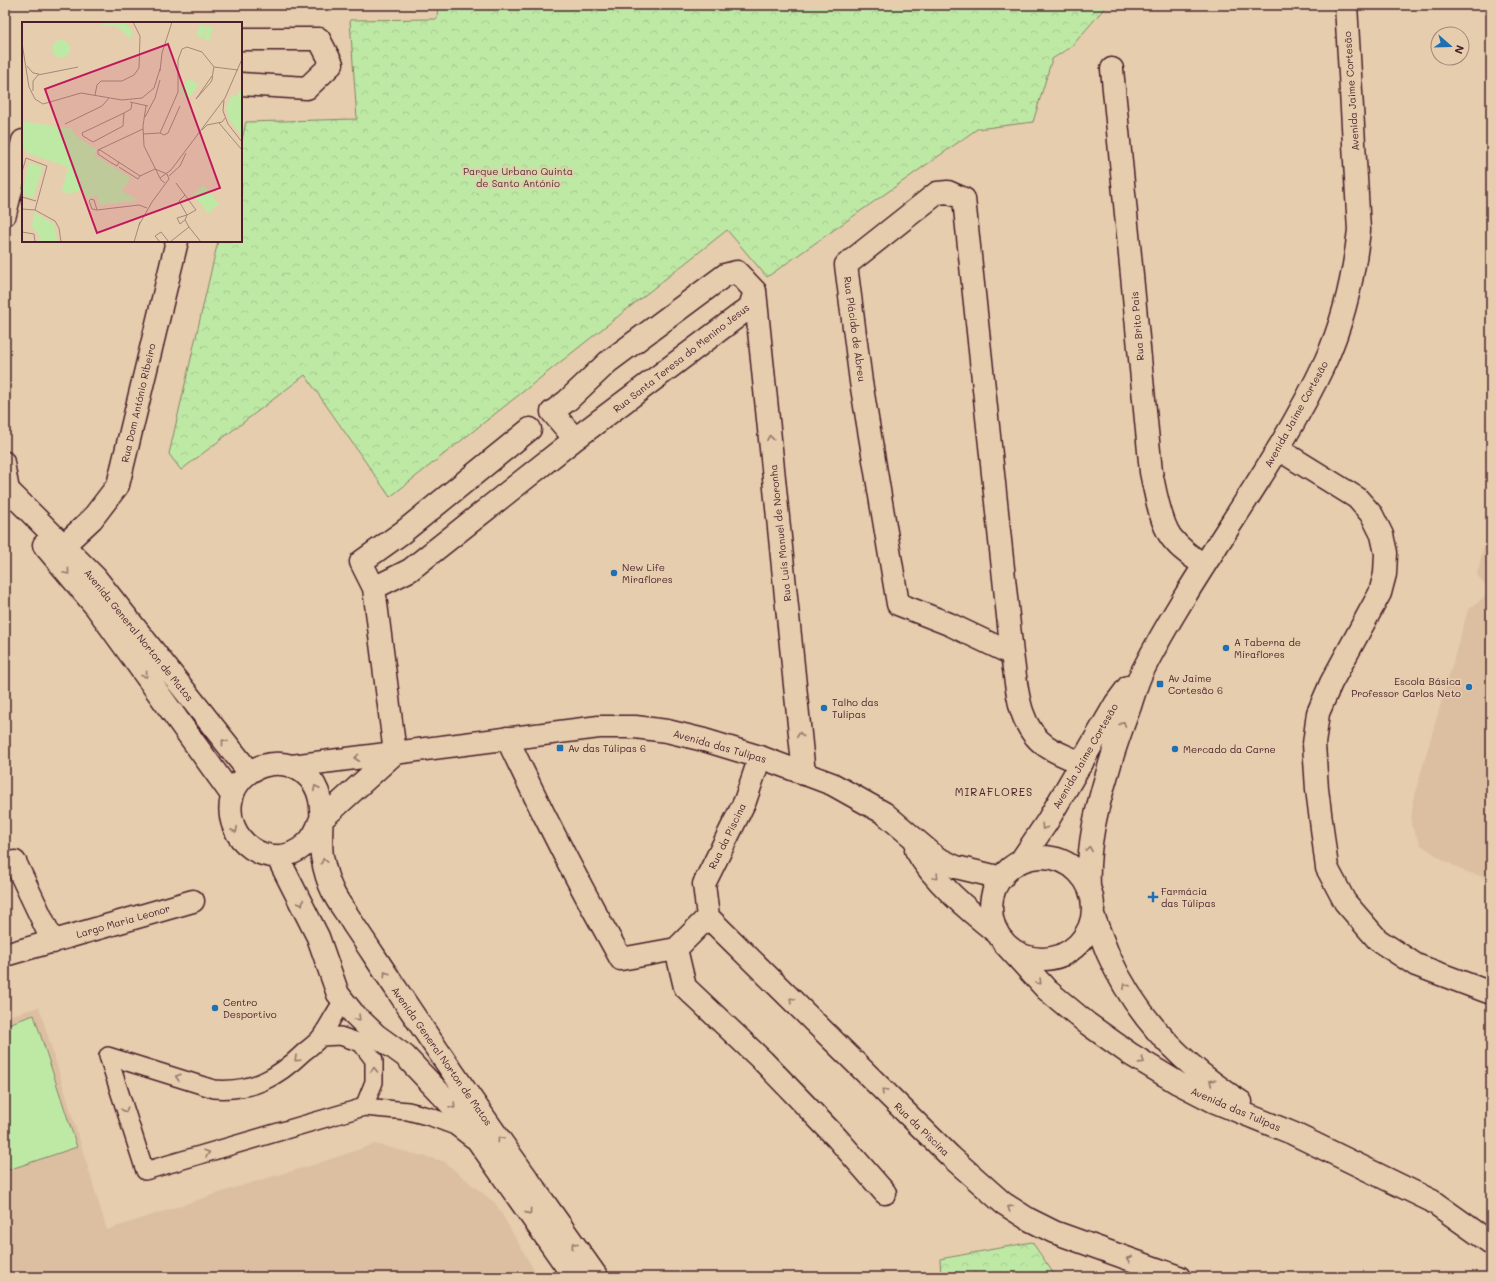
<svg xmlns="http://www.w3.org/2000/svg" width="1496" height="1282" viewBox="0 0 1496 1282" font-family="Mali,sans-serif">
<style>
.built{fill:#dcbfa1}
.park{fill:url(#park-crowns);stroke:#848468}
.pitch{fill:#bee9a5;stroke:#848468}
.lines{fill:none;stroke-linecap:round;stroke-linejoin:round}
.lane-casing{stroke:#4a1f2b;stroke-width:20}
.street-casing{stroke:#4a1f2b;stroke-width:25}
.secondary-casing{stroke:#4a1f2b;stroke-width:25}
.lane{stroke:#e5cdad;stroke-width:17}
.street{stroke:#e5cdad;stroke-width:22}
.secondary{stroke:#e5cdad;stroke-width:22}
.oneway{stroke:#98766c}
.poi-dot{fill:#1f6fb2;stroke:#e5cdad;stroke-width:1.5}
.labels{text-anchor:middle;stroke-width:3.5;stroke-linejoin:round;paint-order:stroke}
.street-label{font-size:10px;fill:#4a1f2b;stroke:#e5cdad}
.park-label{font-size:10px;fill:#563337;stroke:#e5cdad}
.poi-label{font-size:10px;fill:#4a1f2b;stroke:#e5cdad;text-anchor:start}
.neighbourhood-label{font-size:11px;letter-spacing:1px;fill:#4a1f2b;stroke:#e5cdad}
.inset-road{fill:none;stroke:#a78779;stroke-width:1}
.view{fill:#c2185b;fill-opacity:0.15;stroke:#c2185b;stroke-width:2}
.inset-edge{fill:none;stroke:#4a1f2b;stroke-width:2}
</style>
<defs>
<pattern id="park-crowns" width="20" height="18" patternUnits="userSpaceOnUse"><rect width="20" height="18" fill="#bee9a5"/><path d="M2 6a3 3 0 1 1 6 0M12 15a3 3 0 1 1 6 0" fill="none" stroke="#a5c78e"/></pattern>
</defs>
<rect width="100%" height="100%" fill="#e5cdad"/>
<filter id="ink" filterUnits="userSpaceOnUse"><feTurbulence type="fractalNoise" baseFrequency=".025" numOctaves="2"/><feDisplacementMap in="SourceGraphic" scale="8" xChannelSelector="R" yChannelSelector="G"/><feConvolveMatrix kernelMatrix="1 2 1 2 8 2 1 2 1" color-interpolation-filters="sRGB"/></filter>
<g filter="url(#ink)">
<path class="built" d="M1491,516v363l-24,-7 -22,-11 -24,-16 -10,-20 2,-25 55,-190 23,-18 -14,-17z
M39,1007l68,223 127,-42 82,-24 59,-20 68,17 53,43 42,73h-533v-260z"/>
<path class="park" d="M438,5h669l-35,41 -20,13 -19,63 -56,7 -210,148 -40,-47 -337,267 -85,-122 -124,95 -12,-16 49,-213h23v-97l5,-22 111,-3 -7,-99 87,-1z
M1032,1242l24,35h-115l-1,-18z"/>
<path class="pitch" d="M34,1015l43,132 -72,24v-146z"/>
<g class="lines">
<defs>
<path id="lane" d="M5,460l6,33
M338,994l3,10c-7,10 -12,21 -19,31 -4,7 -12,12 -18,17 -27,26 -52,40 -90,37l-106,-33 37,115 219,-64 44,4 23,6 24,9 17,13
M321,1037l19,-1 21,7 13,17v22l-10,25"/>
<path id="street" d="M241,39h78l13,25 -25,24 -66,-4
M1112,69l39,403c4,18 9,50 20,65 9,12 21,20 33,28
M5,214l18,-73
M755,291l49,483
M1278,449l79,49 15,17 10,20 4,18 -1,21 -5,19 -49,90 -13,30 -4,31 3,45 10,79 18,34 33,38 38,25 75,28
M63,546l29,-27 26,-34 59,-244
M374,588l-13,-26 42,-30 127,-103
M1012,654l-48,-455 -16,-7 -11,1 -91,72 15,117 37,222 51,20 63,30c5,32 5,72 34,92 10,7 24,12 36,17
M507,738c35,75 73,149 114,221l55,-10
M395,753l-21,-165 36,-18 165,-131 175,-132 5,-16 -18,-19 -12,3 -117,87 -41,39 -15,11 23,27
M760,757l-15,44 -41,83 4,33 242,239 53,47 25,16 26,13 125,45
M5,864l10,-2 38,80
M708,917l-32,32 9,38 78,74 74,77 48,55
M5,955l188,-54"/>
<path id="secondary" d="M5,487l90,90 154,195
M44,545l52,62 136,188
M395,753l-75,68c-3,9 -7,18 -15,24 -34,30 -84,-5 -73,-48 8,-31 49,-44 73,-23 25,20 13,54 17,82 2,11 6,26 11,36 5,11 14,21 20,32 15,22 29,44 44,66 64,97 133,192 200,287
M292,766l307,-39h36l32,4 37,9 56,17 72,27 52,29 53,45 19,9 46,11
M916,850c17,31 53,61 81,83
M277,856l41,81 20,57 15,19 23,22 29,21 52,55 117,166
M991 908a51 51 0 1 1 102 0a51 51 0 1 1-102 0Z
M1020,862l27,-40 69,-119 12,-16
M1089,888c-2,-41 7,-78 19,-117 6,-22 14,-44 22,-65 4,-12 7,-24 12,-34 55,-108 133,-202 184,-312 18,-40 28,-86 33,-130l-13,-225
M1093,915c5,13 10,27 15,39 28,63 76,112 133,148
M1003,942l44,48 41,34 42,30 48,29 35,18 79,32 140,68 59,42"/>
</defs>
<use href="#lane" class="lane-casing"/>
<use href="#street" class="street-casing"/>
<use href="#secondary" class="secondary-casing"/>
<use href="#lane" class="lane"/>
<use href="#street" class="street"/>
<use href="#secondary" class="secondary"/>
</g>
<defs><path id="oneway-chevron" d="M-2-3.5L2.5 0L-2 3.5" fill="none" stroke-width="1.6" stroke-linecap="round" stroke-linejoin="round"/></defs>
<g class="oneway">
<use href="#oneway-chevron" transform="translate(770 438) rotate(-96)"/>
<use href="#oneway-chevron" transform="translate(67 572) rotate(50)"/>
<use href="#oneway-chevron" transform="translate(145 675) rotate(54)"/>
<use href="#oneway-chevron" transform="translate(1123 724) rotate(-70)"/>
<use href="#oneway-chevron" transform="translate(800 735) rotate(-96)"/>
<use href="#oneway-chevron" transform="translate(224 742) rotate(-128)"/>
<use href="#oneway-chevron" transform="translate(357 758) rotate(173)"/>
<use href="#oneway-chevron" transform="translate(316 788) rotate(-117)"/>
<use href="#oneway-chevron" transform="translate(1044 827) rotate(124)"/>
<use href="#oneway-chevron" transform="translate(235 830) rotate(63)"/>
<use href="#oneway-chevron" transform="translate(1089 849) rotate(-82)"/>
<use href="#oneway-chevron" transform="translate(324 861) rotate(-104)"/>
<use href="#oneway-chevron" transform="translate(936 877) rotate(47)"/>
<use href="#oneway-chevron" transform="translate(301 903) rotate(63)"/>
<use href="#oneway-chevron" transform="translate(386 974) rotate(-123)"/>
<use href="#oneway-chevron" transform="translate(1039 982) rotate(46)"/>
<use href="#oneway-chevron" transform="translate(1126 986) rotate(-119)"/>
<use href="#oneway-chevron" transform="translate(792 1000) rotate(-135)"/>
<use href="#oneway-chevron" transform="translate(358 1018) rotate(45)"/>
<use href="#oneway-chevron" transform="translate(297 1059) rotate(137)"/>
<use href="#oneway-chevron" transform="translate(1142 1061) rotate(32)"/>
<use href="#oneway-chevron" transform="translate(374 1070) rotate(-90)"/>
<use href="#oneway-chevron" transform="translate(178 1077) rotate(-163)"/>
<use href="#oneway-chevron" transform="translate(1212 1082) rotate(-142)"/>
<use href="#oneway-chevron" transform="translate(884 1091) rotate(-135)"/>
<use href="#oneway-chevron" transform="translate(453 1106) rotate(48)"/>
<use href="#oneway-chevron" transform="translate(125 1110) rotate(72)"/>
<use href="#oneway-chevron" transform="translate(500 1139) rotate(-125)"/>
<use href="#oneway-chevron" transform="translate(207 1153) rotate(-16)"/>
<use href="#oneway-chevron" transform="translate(1010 1208) rotate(-147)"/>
<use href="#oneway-chevron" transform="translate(529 1212) rotate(55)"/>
<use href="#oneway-chevron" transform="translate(574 1245) rotate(-125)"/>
<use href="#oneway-chevron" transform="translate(1129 1259) rotate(-160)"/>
</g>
</g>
<g class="poi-dot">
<circle cx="614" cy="573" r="4"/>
<circle cx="1226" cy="648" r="4"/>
<rect x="1156" y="680" width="8" height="8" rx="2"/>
<circle cx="1469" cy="687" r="4"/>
<circle cx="824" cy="708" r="4"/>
<rect x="556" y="744" width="8" height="8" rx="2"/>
<circle cx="1175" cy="749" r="4"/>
<path d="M1151 891h4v4h4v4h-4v4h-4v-4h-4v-4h4z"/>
<circle cx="215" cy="1008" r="4"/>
</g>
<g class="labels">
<g class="street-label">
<text transform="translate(1351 91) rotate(-94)" y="4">Avenida Jaime Cortesão</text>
<text transform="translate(1137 326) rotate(-95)" y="4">Rua Brito Pais</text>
<text transform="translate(855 329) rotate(82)" y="4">Rua Plácido de Abreu</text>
<text transform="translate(681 358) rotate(-38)" y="4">Rua Santa Teresa do Menino Jesus</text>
<text transform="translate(138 403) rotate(-77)" y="4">Rua Dom António Ribeiro</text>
<text transform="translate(1296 414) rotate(-61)" y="4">Avenida Jaime Cortesão</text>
<text transform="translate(780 533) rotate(-96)" y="4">Rua Luís Manuel de Noronha</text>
<text transform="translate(139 635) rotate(51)" y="4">Avenida General Norton de Matos</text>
<text transform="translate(720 746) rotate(16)" y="4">Avenida das Tulipas</text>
<text transform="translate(1085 756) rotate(-60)" y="4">Avenida Jaime Cortesão</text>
<text transform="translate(727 836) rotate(-64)" y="4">Rua da Piscina</text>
<text transform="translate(123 921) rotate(-16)" y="4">Largo Maria Leonor</text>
<text transform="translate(442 1056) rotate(55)" y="4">Avenida General Norton de Matos</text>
<text transform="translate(1236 1109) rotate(23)" y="4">Avenida das Tulipas</text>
<text transform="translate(922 1129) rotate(44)" y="4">Rua da Piscina</text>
</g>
<g class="park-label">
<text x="518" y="175">Parque Urbano Quinta<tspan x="518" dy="12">de Santo António</tspan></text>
</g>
<g class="poi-label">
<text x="622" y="571">New Life<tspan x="622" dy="12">Miraflores</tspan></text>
<text x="1234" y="646">A Taberna de<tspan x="1234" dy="12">Miraflores</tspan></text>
<text x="1168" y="682">Av Jaime<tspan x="1168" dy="12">Cortesão 6</tspan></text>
<text x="1461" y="685" text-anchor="end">Escola Básica<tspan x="1461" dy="12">Professor Carlos Neto</tspan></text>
<text x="832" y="706">Talho das<tspan x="832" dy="12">Tulipas</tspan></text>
<text x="568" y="752">Av das Túlipas 6</text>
<text x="1183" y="753">Mercado da Carne</text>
<text x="1161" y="895">Farmácia<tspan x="1161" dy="12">das Túlipas</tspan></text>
<text x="223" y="1006">Centro<tspan x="223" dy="12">Desportivo</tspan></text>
</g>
<g class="neighbourhood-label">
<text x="994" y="796">MIRAFLORES</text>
</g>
</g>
<g transform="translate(22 22)">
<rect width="220" height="220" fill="#e5cdad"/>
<path d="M80,0h23l6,8v9l-15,-13h-14zM220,66v48l-13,-16 -3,-13 6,-12 4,2zM7,141l14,4 -10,31 -11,-4z" fill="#bee9a5"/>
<path d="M167,56l9,7 -7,11 -6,3 -5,-9zM214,75l6,4v28l-9,-17zM0,99l50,8 3,6 22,15 -3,5 37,23 -9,13 14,8 -2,2 -34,4 -4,-10 -9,4 -4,-9 -14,4 -7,-3 6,-24 -41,-14 -5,-7zM12,190l20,12 4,18h-19v-7l-7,-8z" fill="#bee9a5"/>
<path d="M178,2l6,2 -4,12 -6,-2zM185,4l6,2 -4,13 -6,-2zM30 27a9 9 0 1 1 18 0a9 9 0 1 1-18 0ZM182,163l15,19 -11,9 -15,-19z" fill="#bee9a5"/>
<path class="inset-road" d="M0,21l7,44 6,12 8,5 38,-11 41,7 20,-2 12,-10 6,-19M5,44l6,7 6,1M138,49l2,-18 10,-31M190,54l-16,23 15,-17 1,-2 1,-8 1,-5M11,69v-10l5,-6 40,-8M73,73l2,-10 4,-4h21l12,-6 5,-7 1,-32 -7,-14M202,78l-1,11 5,13 14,18M108,80l18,4M124,84l-3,20 1,20 17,34 4,3M102,91l-42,20 1,3 10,6 30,-16 1,-13 7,-4 1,-7M123,95l10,-19 5,-18M197,101l23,27M43,102l37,-18 7,-8M180,108l5,-5 15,-3 3,-4M138,111l4,2 4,-2 12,-27M121,112l17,-1 8,-18 10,-23v-32l4,-11 5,-2 15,5 12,15 24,3M76,128l45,-21M4,136l21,8 -12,44M97,140l-2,4 -7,-4 -12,-8v-4h2l37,24 3,2 15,-7M97,145l19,12 2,-3M0,150l4,-14M147,154l11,-10 6,-13M138,156l11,-8 54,-72 17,-39M154,161l20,27 -9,5 -2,5 4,7M0,175l14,4M0,187l13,1 20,11 4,7 2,14M75,188l-5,-1 -3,-8 2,-2 3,1 3,10 42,-5 8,3M163,198l-5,4 -3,-6 10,-3 -8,-14 6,-6M117,203l13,-23 17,-23 -2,-5 -12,-5M0,210l12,2 1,8M112,220l6,-20M138,220l-5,-6 6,-4 8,10M148,220l19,-15 12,15"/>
<path class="view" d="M146,22l52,144 -123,45 -52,-144z"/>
<rect width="220" height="220" class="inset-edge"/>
</g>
<rect width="1496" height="1282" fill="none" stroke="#e5cdad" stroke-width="20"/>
<rect x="10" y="10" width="1476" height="1262" fill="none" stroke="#4a1f2b" stroke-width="1.5" filter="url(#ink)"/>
<g transform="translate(1450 46) rotate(110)"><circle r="19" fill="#e5cdad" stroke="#a78779"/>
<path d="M0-3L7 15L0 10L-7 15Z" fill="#1f6fb2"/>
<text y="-6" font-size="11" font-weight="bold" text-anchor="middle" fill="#4a1f2b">N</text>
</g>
</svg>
